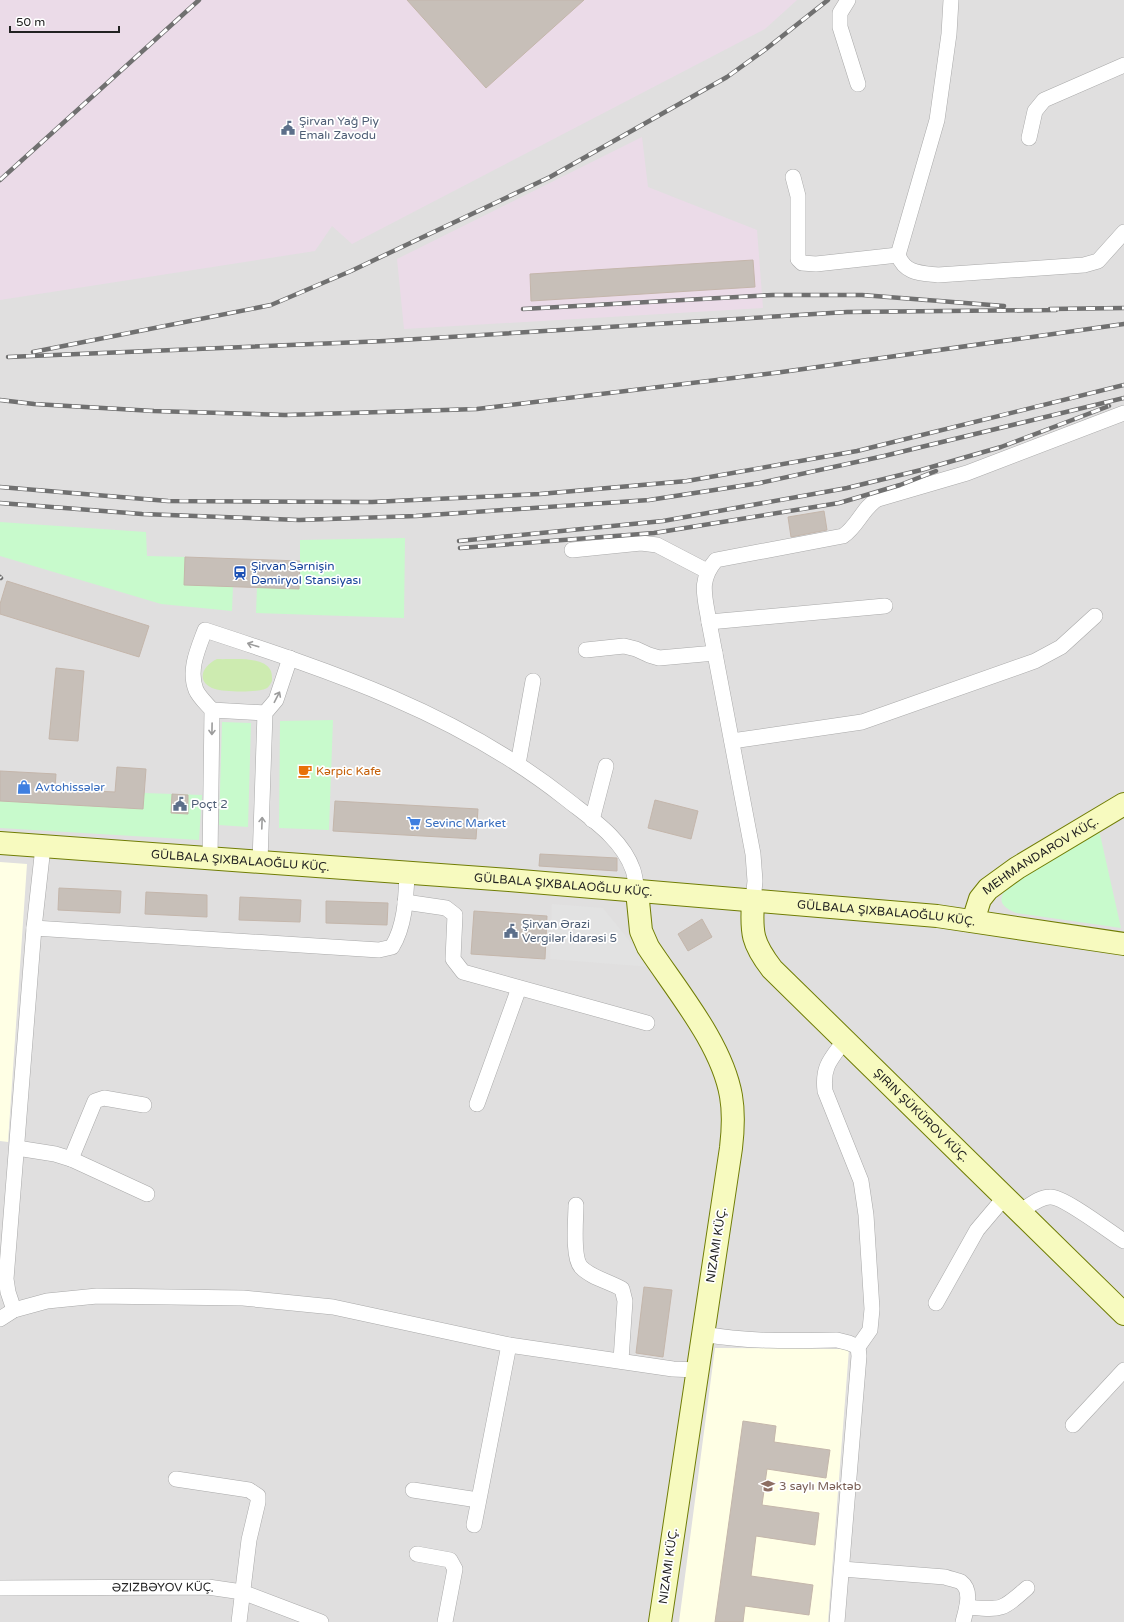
<svg xmlns="http://www.w3.org/2000/svg" width="1124" height="1622" viewBox="0 0 1124 1622" font-family="'Varela Round',sans-serif">
<style>
.residential{fill:#e0dfdf}
.industrial{fill:#ebdbe8}
.education{fill:#ffffe5}
.grass{fill:#cdebb0}
.park{fill:#c8facc}
.parking{fill:#e2e2e2}
.building{fill:#c7bfb8;stroke:#c4b6ab}
.lines{fill:none;stroke-linecap:round;stroke-linejoin:round}
.street-casing{stroke:#a9a9a9;stroke-width:16}
.secondary-casing{stroke:#707d05;stroke-width:24}
.street{stroke:#fff;stroke-width:15}
.secondary{stroke:#f7fabf;stroke-width:22}
.rail-casing{stroke:#707070;stroke-width:4.5}
.rail{stroke:#fff;stroke-width:3;stroke-dasharray:9;stroke-linecap:butt}
.oneway{stroke:#9c9c9c}
.labels{text-anchor:middle;stroke-width:3.5;stroke-linejoin:round;paint-order:stroke}
.service-label{font-size:12px;fill:#4e5e75;stroke:#fff;text-anchor:start}
.transit-label{font-size:12px;fill:#164399;stroke:#fff;text-anchor:start}
.food-label{font-size:12px;fill:#c56008;stroke:#fff;text-anchor:start}
.shop-label{font-size:12px;fill:#366cbe;stroke:#fff;text-anchor:start}
.street-label{font-size:12px;fill:#222;stroke:#fff}
.education-label{font-size:12px;fill:#785e54;stroke:#fff;text-anchor:start}
</style>
<rect width="100%" height="100%" fill="#f2efe9"/>
<path class="residential" d="M0,0h1124v1622h-1124z"/>
<path class="industrial" d="M0,0h797l-32,29 -413,215 -20,-18 -17,25 -315,49z
M642,137l6,50 109,43 6,78 -359,21 -7,-70z"/>
<path class="education" d="M0,862l27,2 -19,278 -8,-1z
M715,1348l134,1 -21,273h-149z"/>
<path class="grass" d="M217,659c15,1 46,-4 54,12 1,3 1,7 1,10 -1,2 -3,6 -5,7 -7,5 -44,4 -52,1 -20,-7 -13,-23 2,-30z"/>
<path class="park" d="M0,522l146,10 1,24 38,1 48,29 -1,25 -71,-7 -161,-48z
M405,538l-1,80 -148,-5 1,-26 43,-26v-21z
M333,720l-4,110 -50,-2 1,-107z
M222,722l29,1 -3,104 -29,-2z
M144,793l58,2 -3,45 -199,-12v-27l143,8z
M1099,830l22,98 -105,-15c-16,-7 -19,-13 -8,-27z"/>
<path class="parking" d="M552,904l51,4 48,59 -101,-8z"/>
<path class="building" d="M407,0h177l-98,88z
M753,260l2,27 -224,14 -1,-27z
M824,511l3,19 -36,7 -3,-20z
M185,557l115,4 -1,28 -115,-4z
M7,581l142,45 -10,31 -139,-43v-10z
M56,668l28,3 -6,70 -29,-2z
M117,767l29,2 -3,40 -143,-8v-30l56,3 -1,15 60,3z
M172,794l16,1v19l-17,-1z
M655,800l43,11 -7,28 -43,-11z
M335,801l143,8 -2,30 -143,-8z
M540,854l77,4v13l-78,-5z
M59,888l62,3 -1,22 -62,-3z
M146,892l61,3v22l-62,-3z
M240,897l61,3 -1,22 -61,-2z
M326,901l62,2 -1,22 -61,-2z
M474,911l73,5 -2,43 -74,-5z
M702,919l10,18 -24,14 -10,-17z
M644,1287l28,3 -9,67 -27,-4z
M743,1421l33,5 -2,16 56,8 -4,28 -59,-9 -5,36 57,8 -4,32 -59,-9 -5,40 62,9 -4,30 -64,-9 -2,16h-28z"/>
<g class="lines">
<defs>
<g id="street">
<path d="M848,0l-8,13v14l18,57"/>
<path d="M951,0l-2,34 -12,86 -39,135c7,19 23,18 40,20l146,-10 14,-4 26,-29"/>
<path d="M1029,138l6,-27 9,-11 80,-35"/>
<path d="M793,177l5,19v63l4,4 14,1 82,-9"/>
<path d="M572,550l69,-7 16,2 50,26"/>
<path d="M709,622l176,-16"/>
<path d="M586,650l38,-4 12,3 13,6 10,3 56,-5"/>
<path d="M212,710l53,3"/>
<path d="M732,741l130,-19 173,-61 26,-14 34,-31"/>
<path d="M518,764l15,-83"/>
<path d="M592,820l14,-54"/>
<path d="M210,859l2,-149c-5,-6 -13,-13 -16,-20 -8,-20 2,-41 9,-60 128,42 252,83 360,168 25,20 57,40 68,72 2,6 3,14 4,21"/>
<path d="M260,862l5,-149 11,-13 14,-42"/>
<path d="M753,901l2,-20 -2,-27 -44,-232c-4,-26 -11,-41 7,-62l127,-24c15,-10 20,-29 35,-37l89,-26 157,-60"/>
<path d="M405,902l41,6 9,7 -2,44 10,13 184,51"/>
<path d="M34,928l345,22 13,-3c13,-21 14,-49 15,-73"/>
<path d="M845,1040c-14,19 -23,26 -20,51l36,90 5,34 6,94 -2,21 -12,17"/>
<path d="M477,1104l42,-116"/>
<path d="M17,1148l38,6 16,5 76,35"/>
<path d="M71,1159l24,-58 9,-3 40,7"/>
<path d="M576,1205c0,13 -4,52 5,62 9,10 29,15 41,22l3,12 -4,59"/>
<path d="M1019,1212c9,-5 20,-15 31,-15 13,-1 60,35 74,44"/>
<path d="M936,1303l41,-73 27,-32"/>
<path d="M14,1310l-6,-18 -2,-13 28,-351 9,-81"/>
<path d="M0,1319l14,-9 33,-9 50,-5 146,2 90,9 176,38 164,24 24,1"/>
<path d="M703,1334c45,8 88,7 134,6l12,3 9,4 1,9 -22,266"/>
<path d="M1073,1425l51,-55"/>
<path d="M176,1479l73,11 9,6v6l-9,38 -10,82"/>
<path d="M413,1490l65,10"/>
<path d="M474,1525l35,-180"/>
<path d="M417,1554l33,6 5,9 -10,53"/>
<path d="M842,1569l103,8c5,2 12,3 16,5 12,9 5,28 2,40"/>
<path id="s1" d="M0,1588l208,-1 34,5 79,30"/>
<path d="M967,1607c35,3 34,4 60,-19"/>
</g>
<g id="secondary">
<path id="s2" d="M0,843l509,37 428,36 187,28"/>
<path d="M637,891l4,40 7,16c29,44 74,97 83,149 3,17 2,35 0,52l-71,474"/>
<path id="s3" d="M753,901c-2,32 -1,42 19,68l352,345"/>
<path id="s4" d="M973,921l7,-22 8,-10 29,-21 107,-64"/>
</g>
</defs>
<use href="#street" class="street-casing"/>
<use href="#secondary" class="secondary-casing"/>
<use href="#street" class="street"/>
<use href="#secondary" class="secondary"/>
<defs>
<path id="rail" d="M0,180l199,-180
M523,309l250,-14h89l142,11
M1050,309l74,-1
M33,352l238,-47 80,-34 199,-94 177,-100 39,-28 62,-49
M8,357l377,-16 462,-29 209,-2
M0,400l34,4 120,7 131,4 192,-6 305,-37 342,-48
M0,487l168,14 204,1 168,-8 147,-13 170,-30 267,-66
M0,503l142,11 157,6 117,-4 233,-16 111,-17 124,-27 240,-58
M459,541l204,-20 184,-33 74,-18 80,-23 108,-41
M460,548l194,-15 185,-30 61,-18 36,-14
M0,577l1,1"/>
</defs>
<use href="#rail" class="rail-casing"/>
<use href="#rail" class="rail"/>
</g>
<defs><path id="oneway-shaft" d="M-6 0H5M1.5-3L5.5 0L1.5 3" fill="none" stroke-width="1.6" stroke-linecap="round" stroke-linejoin="round"/></defs>
<g class="oneway">
<use href="#oneway-shaft" transform="translate(253 645) rotate(-162)"/>
<use href="#oneway-shaft" transform="translate(277 697) rotate(-63)"/>
<use href="#oneway-shaft" transform="translate(212 729) rotate(91)"/>
<use href="#oneway-shaft" transform="translate(262 823) rotate(-88)"/>
</g>
<defs>
<symbol id="civic-bare" viewBox="-9 -9 18 18"><path d="M-.6-6.5H3V-4.5H.6V-3L4-1V1h2V6H-6V1h2V-1L-.6-3ZM-1.2 2.5V6h2.4V2.5Z" fill="#5c6f8a" stroke="#fff" stroke-width="2.5" paint-order="stroke"/></symbol>
<symbol id="station-bare" viewBox="-9 -9 18 18"><path d="M-3-6H3Q5-6 5-4V2Q5 4 3 4L4.5 6H3L1.5 4h-3L-3 6H-4.5L-3 4Q-5 4-5 2V-4Q-5-6-3-6ZM-3.5-4v3h7v-3ZM-3.5 1v1.5H-2V1ZM2 1v1.5H3.5V1Z" fill="#1a4fb4" stroke="#fff" stroke-width="2.5" paint-order="stroke"/></symbol>
<symbol id="cafe-bare" viewBox="-9 -9 18 18"><path d="M-5.5-4.5H6V0H3Q3 3.5 0 3.5H-2.5Q-5.5 3.5-5.5 0ZM3-3.2v2h1.7v-2ZM-6 4.5H4V6H-6Z" fill="#e8710a" stroke="#fff" stroke-width="2.5" paint-order="stroke"/></symbol>
<symbol id="shop-bare" viewBox="-9 -9 18 18"><path d="M-5-2.5h2.3a2.7 3.5 0 0 1 5.4 0H5L5.5 6h-11ZM-1.5-2.5h3a1.5 2.3 0 0 0-3 0Z" fill="#3f7fe0" stroke="#fff" stroke-width="2.5" paint-order="stroke"/></symbol>
<symbol id="supermarket-bare" viewBox="-9 -9 18 18"><path d="M-6-5.5h2.5l.6 2H6L4.5 2H-2.5L-4.4-4H-6ZM-1.5 3.2a1.3 1.3 0 1 0 .1 0ZM3 3.2a1.3 1.3 0 1 0 .1 0Z" fill="#3f7fe0" stroke="#fff" stroke-width="2.5" paint-order="stroke"/></symbol>
<symbol id="school-bare" viewBox="-9 -9 18 18"><path d="M0-5L7-2L0 1L-7-2ZM-4 1L0 2.5L4 1V4Q0 6-4 4Z" fill="#8d6e63" stroke="#fff" stroke-width="2.5" paint-order="stroke"/></symbol>
</defs>
<g fill-rule="evenodd">
<use href="#civic-bare" x="278" y="118" width="20" height="20"/>
<use href="#station-bare" x="230" y="563" width="20" height="20"/>
<use href="#cafe-bare" x="295" y="761" width="20" height="20"/>
<use href="#shop-bare" x="14" y="777" width="20" height="20"/>
<use href="#civic-bare" x="170" y="794" width="20" height="20"/>
<use href="#supermarket-bare" x="404" y="813" width="20" height="20"/>
<use href="#civic-bare" x="501" y="921" width="20" height="20"/>
<use href="#school-bare" x="758" y="1476" width="20" height="20"/>
</g>
<g class="labels">
<g class="service-label">
<text x="299" y="125">Şirvan Yağ Piy<tspan x="299" dy="14">Emalı Zavodu</tspan></text>
<text x="191" y="808">Poçt 2</text>
<text x="522" y="928">Şirvan Ərazi<tspan x="522" dy="14">Vergilər İdarəsi 5</tspan></text>
</g>
<g class="transit-label">
<text x="251" y="570">Şirvan Sərnişin<tspan x="251" dy="14">Dəmiryol Stansiyası</tspan></text>
</g>
<g class="food-label">
<text x="316" y="775">Kərpic Kafe</text>
</g>
<g class="shop-label">
<text x="35" y="791">Avtohissələr</text>
<text x="425" y="827">Sevinc Market</text>
</g>
<g class="street-label">
<text dy="4" stroke="none"><textPath href="#s4" startOffset="98">MEHMANDAROV KÜÇ.</textPath></text>
<text dy="4" stroke="none"><textPath href="#s2" startOffset="241">GÜLBALA ŞIXBALAOĞLU KÜÇ.</textPath></text>
<text dy="4" stroke="none"><textPath href="#s2" startOffset="565">GÜLBALA ŞIXBALAOĞLU KÜÇ.</textPath></text>
<text dy="4" stroke="none"><textPath href="#s2" startOffset="889">GÜLBALA ŞIXBALAOĞLU KÜÇ.</textPath></text>
<text dy="4" stroke="none"><textPath href="#s3" startOffset="282">ŞIRIN ŞÜKÜROV KÜÇ.</textPath></text>
<text transform="translate(716 1245) rotate(-81)" y="4">NIZAMI KÜÇ.</text>
<text transform="translate(668 1566) rotate(-82)" y="4">NIZAMI KÜÇ.</text>
<text dy="4" stroke="none"><textPath href="#s1" startOffset="163">ƏZIZBƏYOV KÜÇ.</textPath></text>
</g>
<g class="education-label">
<text x="779" y="1490">3 saylı Məktəb</text>
</g>
</g>
<path d="M10 26v6h109v-6" fill="none" stroke="#222222" stroke-width="2"/>
<text x="16" y="26" font-size="12" fill="#222222" stroke="#ffffff" stroke-width="3" paint-order="stroke">50 m</text>
</svg>
